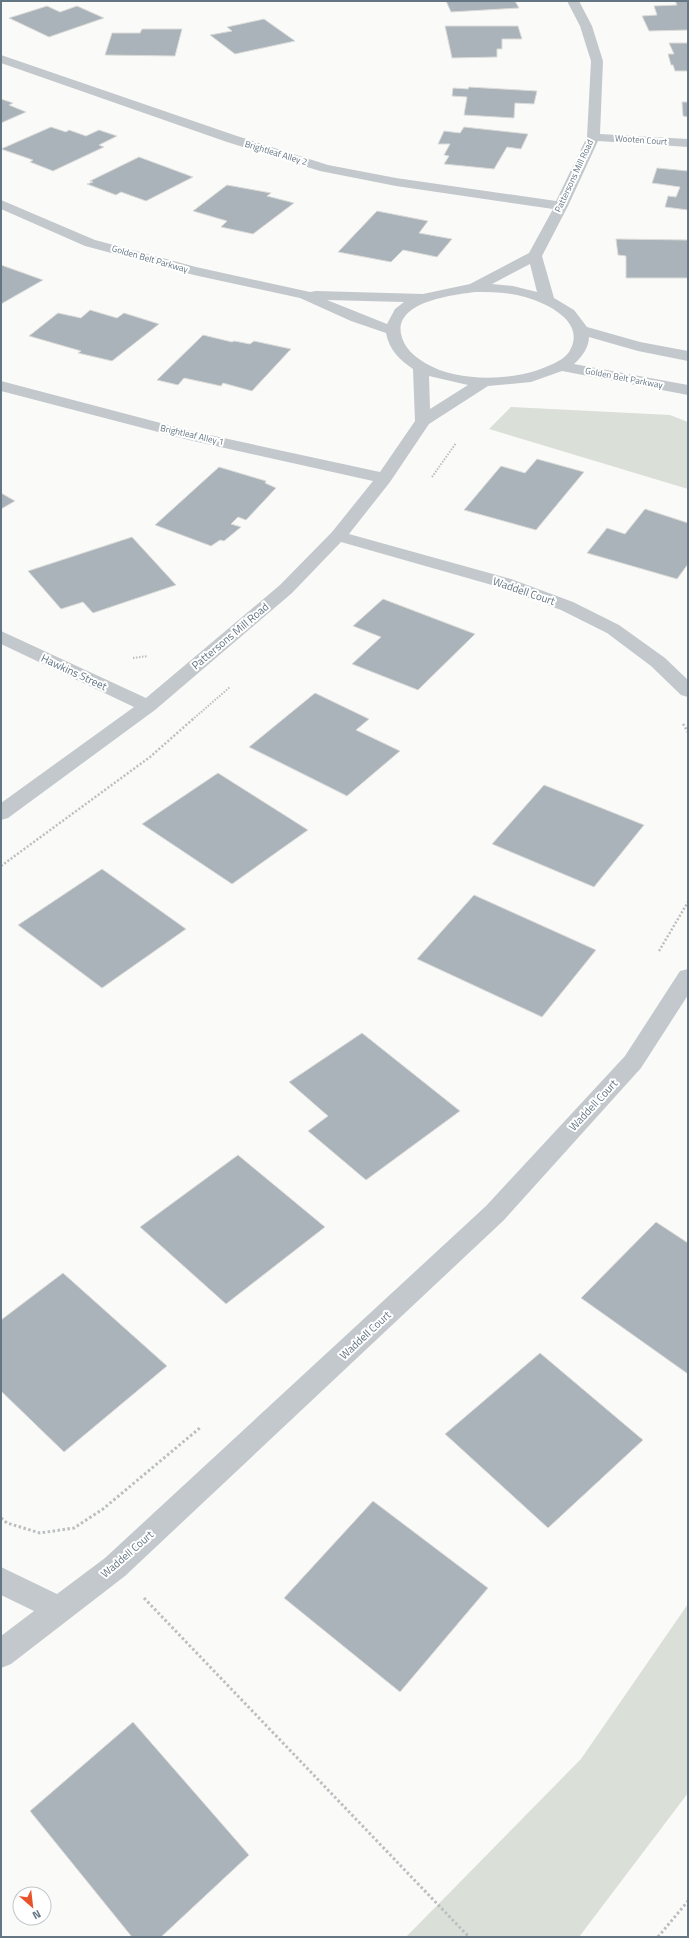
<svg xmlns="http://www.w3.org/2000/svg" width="689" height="1938" viewBox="0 0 689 1938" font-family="'Titillium Web',sans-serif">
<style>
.green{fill:#dadfd7}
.building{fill:#aab3b9;stroke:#dcdcda}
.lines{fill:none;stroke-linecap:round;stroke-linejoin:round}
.path-far2{stroke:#bbbfc2;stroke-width:2;stroke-dasharray:1.5 1.5;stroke-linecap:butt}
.path-far1{stroke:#bbbfc2;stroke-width:2.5;stroke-dasharray:2 2;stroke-linecap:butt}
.path{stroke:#bbbfc2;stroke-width:3;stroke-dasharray:2.5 2.5;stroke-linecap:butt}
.minor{fill:#c3c8cc;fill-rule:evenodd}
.labels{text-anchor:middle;stroke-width:4;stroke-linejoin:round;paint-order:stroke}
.far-street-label{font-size:9px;fill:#647683;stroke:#fff}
.street-label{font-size:11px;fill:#647683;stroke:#fff}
</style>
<rect width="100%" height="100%" fill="#fafaf8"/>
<path class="green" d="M511,407l159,8 18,7v67l-199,-60z
M688,1604v189l-109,144h-173l175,-178z"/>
<path class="building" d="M446,1h69l4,7 -68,4z
M675,1h13v29l-39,1 -7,-15 15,-1 -3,-9 23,-1z
M47,6l13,6 17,-6 27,12 -55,19 -40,-19z
M264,19l31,22 -60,13 -25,-19 22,-4 -5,-4z
M445,26h73l4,13h-20v10h-5v8l-45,1z
M142,29h40l-7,27 -70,-1 7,-22h28z
M669,43h19v28h-13l-2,-6h-2l-3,-11h6z
M469,87l68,4 -3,13 -19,-1 -1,15 -50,-3 3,-18 -15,-1 1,-8 15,1z
M1,99l12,4 -4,2 17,7 -25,11z
M682,102h6v15l-5,-1z
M51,127l15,5 3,-2 17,6 13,-6 18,6 -18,9 5,2 -51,24 -23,-9 3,-2 -32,-11z
M464,127l64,7 -7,15 -14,-2 -13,22 -50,-5 5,-8 -5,-1 6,-11h-12l6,-13 16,2z
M139,157l54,20 -47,24 -25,-9 -5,3 -29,-11 6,-2 -3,-1z
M657,168l31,3v39l-23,-3 3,-11 8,1 4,-10 -28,-4z
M227,185l44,8 -4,3 27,7 -41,31 -32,-7 6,-6 -34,-10z
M377,211l51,10 -9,12 33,6 -15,18 -34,-7 -12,12 -53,-10z
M616,239l72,1v38h-62v-22l-8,-1z
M1,265l42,15 -42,24z
M90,310l27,8 7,-5 35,11 -47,37 -34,-8 3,-2 -52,-15 29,-23 23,5z
M203,335l29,7 2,-1 16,3 4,-3 37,8 -39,42 -29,-8 -2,3 -37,-8 -6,7 -21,-5z
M537,459l47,13 -48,58 -72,-20 37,-44 24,7z
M219,467l47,14 -1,2 11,5 -30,32 -8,-3 -7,7 10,3 -17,14 -4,-1 -9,6 -56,-21z
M1,493l14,8 -14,8z
M645,509l43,14v41l-11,15 -90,-26 20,-25 18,6z
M132,537l44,48 -83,28 -10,-11 -22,7 -33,-38z
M383,599l92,35 -57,56 -66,-26 29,-27 -28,-11z
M315,693l54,26 -13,11 44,21 -53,45 -98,-49z
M218,773l90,57 -76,54 -90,-60z
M544,785l100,40 -50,62 -102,-43z
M102,869l84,60 -84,59 -84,-63z
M474,895l122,55 -54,67 -125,-58z
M362,1033l98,78 -94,69 -58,-49 20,-15 -39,-34z
M238,1155l87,72 -99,77 -86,-77z
M656,1222l32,21v131l-107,-76z
M63,1273l104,93 -103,86 -63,-61v-71z
M540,1353l103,87 -95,88 -103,-94z
M373,1501l115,87 -88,104 -116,-94z
M133,1722l116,133 -88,82h-29l-102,-126z"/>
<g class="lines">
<path class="path-far2" d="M432,477l24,-34
M133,658l15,-2
M192,720l38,-33"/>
<path class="path-far1" d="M683,724l5,8
M1,866l149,-109 43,-38
M659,951l29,-49"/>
<path class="path" d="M1,1518l6,5 33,10 34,-5 29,-19 98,-82
M144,1598l325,339
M658,1937l30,-36"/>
<path class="minor" d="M567,1h12l13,25 11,35 -3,73 88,5v8l-90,-6 -30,65 -26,50 12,42 20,12 13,17 53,15 48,9v10l-50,-10 -49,-14c0,10 -7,20 -15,27l114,21v10l-126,-24 -31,11 -43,4 -59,38 -39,58 -41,52 162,45 62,23 46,23 46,33 23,22v17l-7,-2 -30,-29 -44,-33 -46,-23 -62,-23 -158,-45 -49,51 -137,117 -147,108 -7,2v-17l133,-96 -133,-63v-13l145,67 134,-113 52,-53 41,-51 -184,-41 -188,-49v-10l190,50 189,41 35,-51 -2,-52c-13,-9 -24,-19 -27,-36l-35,-12 -51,-23 -106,-23 -109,-29 -84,-37v-9l94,40 101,27 114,25 6,-1 107,3 47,-10 59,-31 24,-44 -157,-23 -76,-15 -93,-29 -226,-79v-8l236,81 91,29 68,13 160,23 31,-64 4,-76 -11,-35zM530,264l7,28 -24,-6 -21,-2zM475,292c14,0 28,0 42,3 24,5 72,25 52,57 -7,10 -23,15 -34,19 -32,10 -80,10 -110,-8 -11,-7 -21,-15 -24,-29 -6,-33 53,-39 74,-42zM327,300l77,2 -9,7 -8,15zM429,376l39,9 -38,24z
M688,969v26l-47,73 -137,152 -379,356 -114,88 -10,4v-32l33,-25 -33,-16v-28l56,27 48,-36 381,-352 139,-150 55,-85z"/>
</g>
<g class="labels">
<g class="far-street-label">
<text transform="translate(641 140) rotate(4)" y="3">Wooten Court</text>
<text transform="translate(276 153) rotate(17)" y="3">Brightleaf Alley 2</text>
<text transform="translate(574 176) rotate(-65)" y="3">Pattersons Mill Road</text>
<text transform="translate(150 259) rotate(16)" y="3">Golden Belt Parkway</text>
<text transform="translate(624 378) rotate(11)" y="3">Golden Belt Parkway</text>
<text transform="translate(192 435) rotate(13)" y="3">Brightleaf Alley 1</text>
</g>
<g class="street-label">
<text transform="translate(524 591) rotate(19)" y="4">Waddell Court</text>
<text transform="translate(230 636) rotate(-40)" y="4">Pattersons Mill Road</text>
<text transform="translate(74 672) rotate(25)" y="4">Hawkins Street</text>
<text transform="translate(593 1105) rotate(-47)" y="4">Waddell Court</text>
<text transform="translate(365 1335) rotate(-43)" y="4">Waddell Court</text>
<text transform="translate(127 1554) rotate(-41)" y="4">Waddell Court</text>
</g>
</g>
<rect width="689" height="1938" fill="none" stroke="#647683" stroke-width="4"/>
<g transform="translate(32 1906) rotate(152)"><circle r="19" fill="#ffffff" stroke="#c1c8cd"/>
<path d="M0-3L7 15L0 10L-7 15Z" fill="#e8532a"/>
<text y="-6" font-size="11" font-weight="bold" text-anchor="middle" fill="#647683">N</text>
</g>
</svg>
